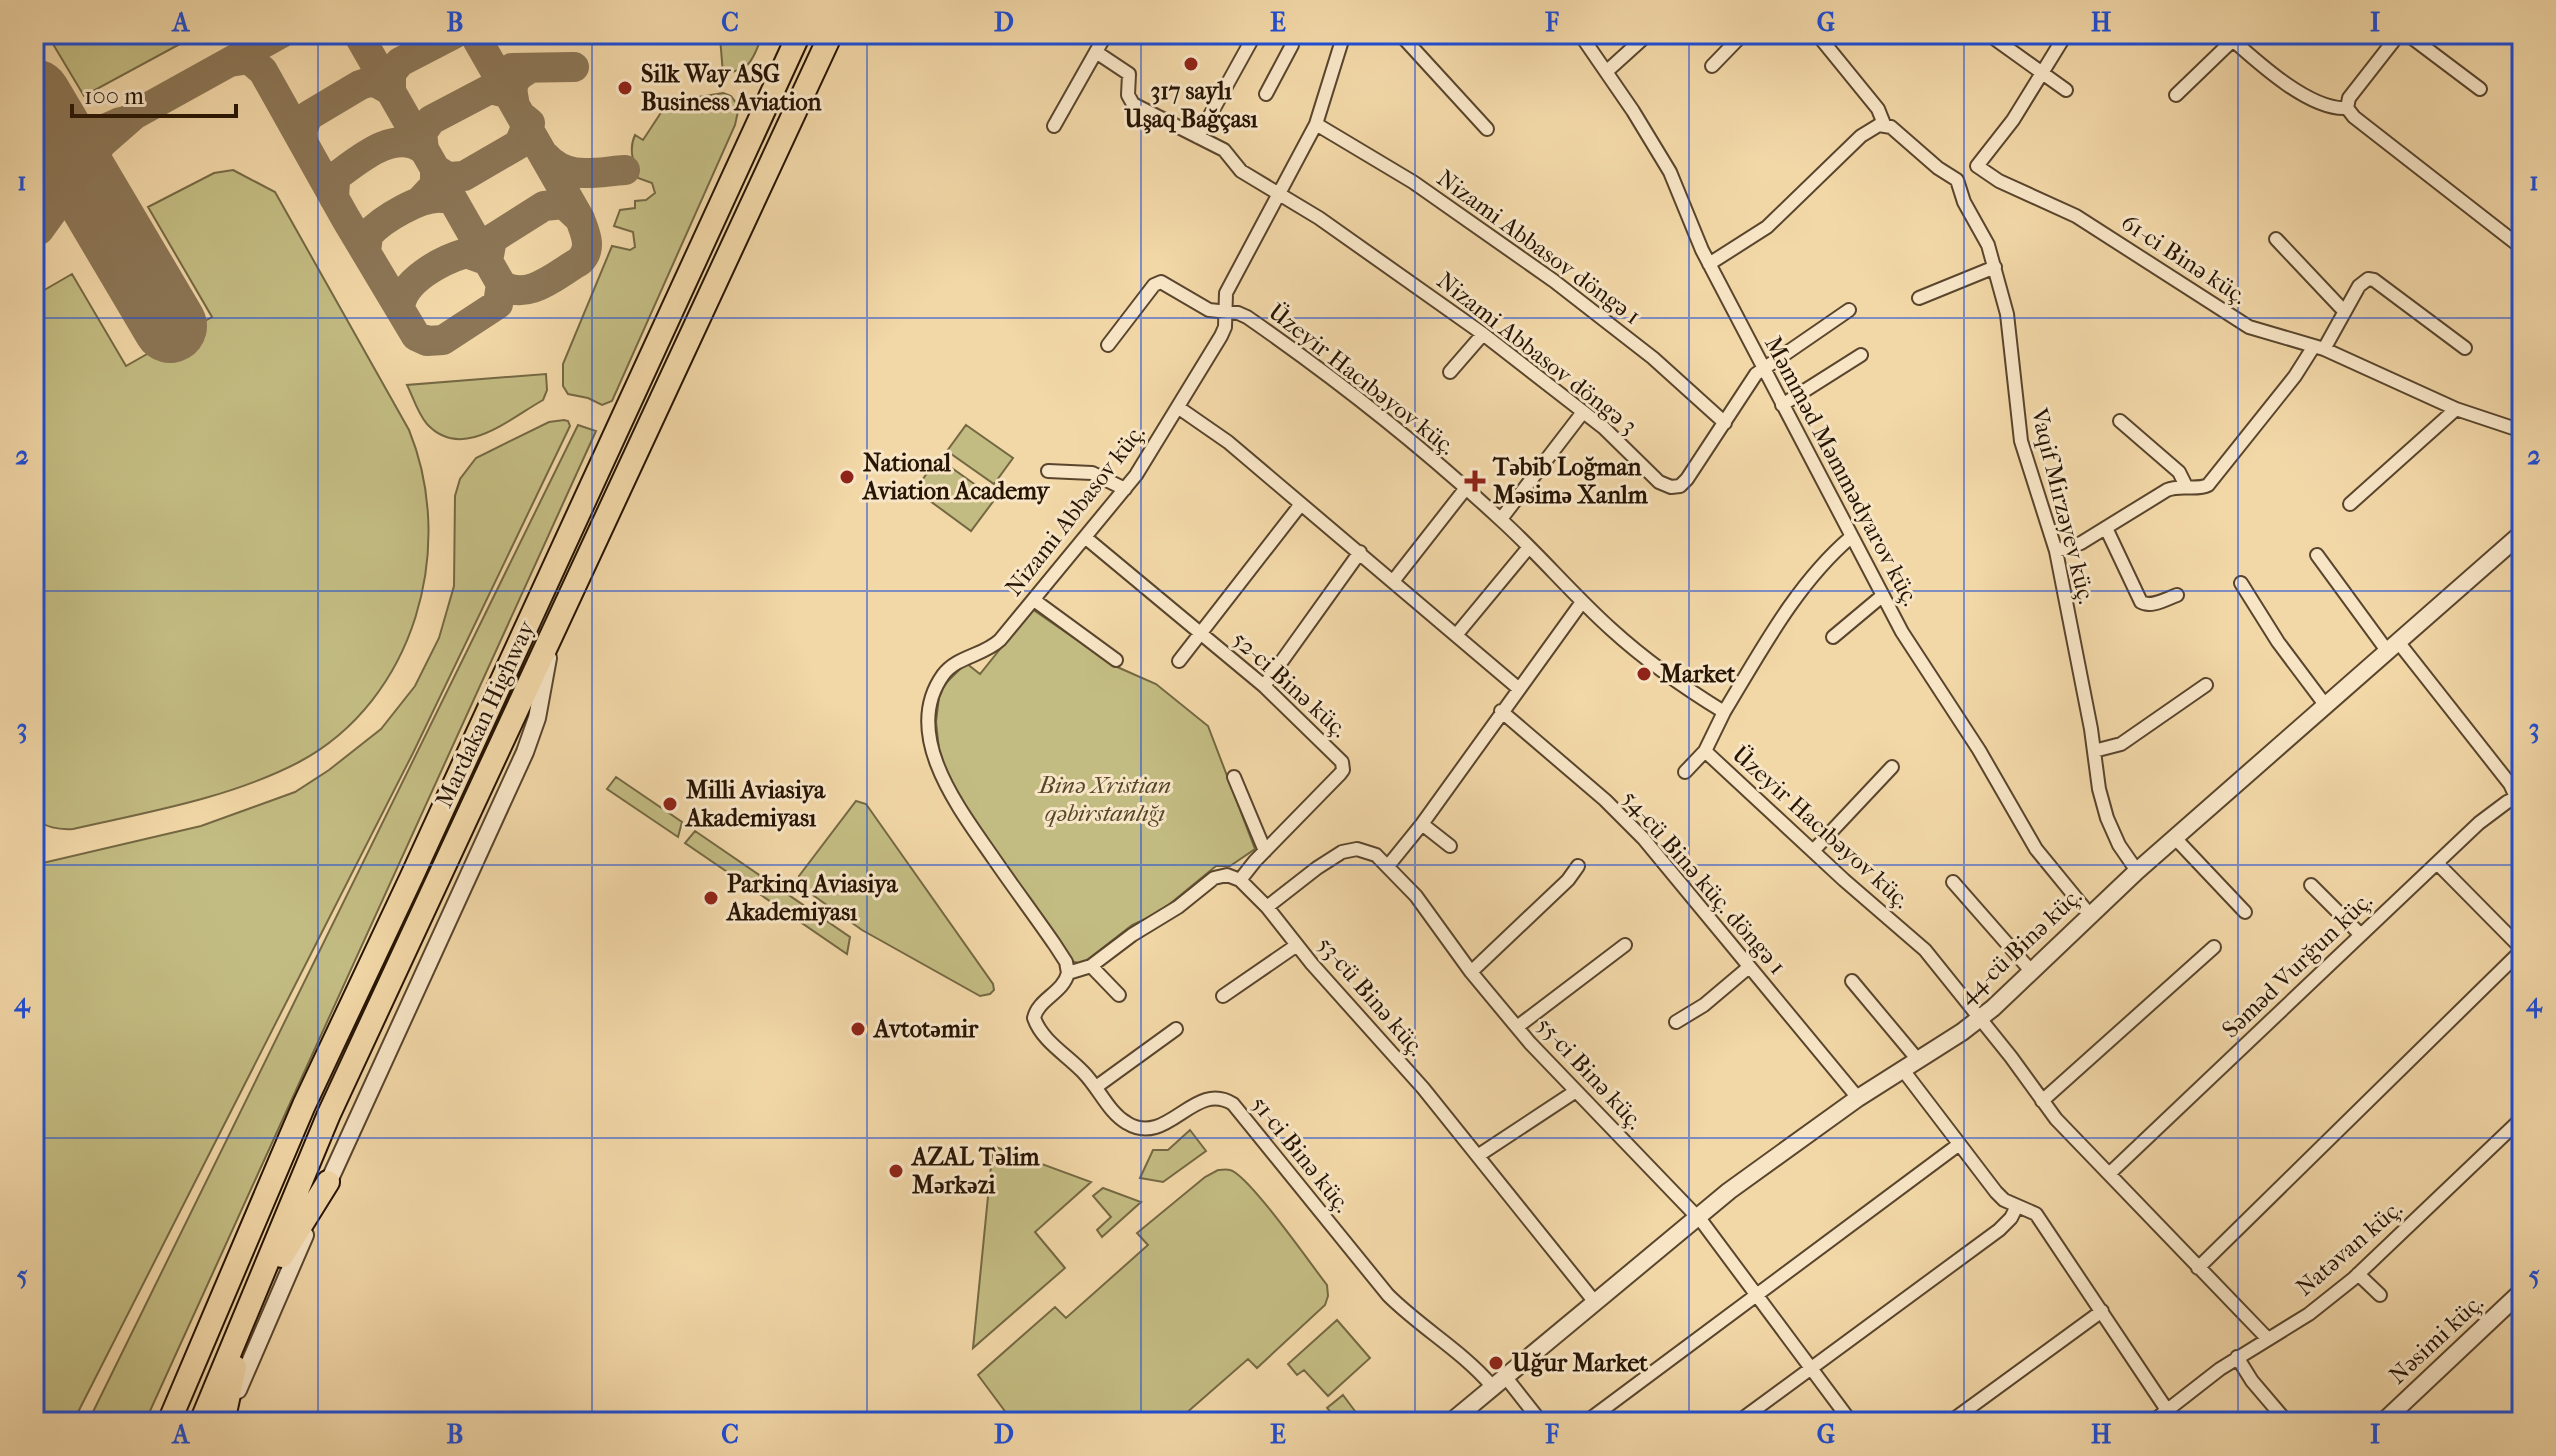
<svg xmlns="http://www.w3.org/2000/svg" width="2556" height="1456" viewBox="0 0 2556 1456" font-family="'IM FELL French Canon',serif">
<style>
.green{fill:#c3bc82;stroke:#746843;stroke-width:2}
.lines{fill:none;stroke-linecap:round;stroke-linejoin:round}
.taxiway{stroke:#8c7656;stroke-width:30}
.runway{stroke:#8c7656;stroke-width:74}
.minor-casing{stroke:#59452d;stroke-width:16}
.tertiary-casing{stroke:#59452d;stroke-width:20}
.motorway-casing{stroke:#261404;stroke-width:26}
.minor{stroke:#f7e5c6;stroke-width:12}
.tertiary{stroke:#f7e5c6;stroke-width:16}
.motorway{stroke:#f2d7a7;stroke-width:22}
.grid{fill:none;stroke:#1d4ed8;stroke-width:2;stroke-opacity:0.55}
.poi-dot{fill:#8f2418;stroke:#f7e5c6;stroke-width:3}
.labels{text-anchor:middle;stroke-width:6;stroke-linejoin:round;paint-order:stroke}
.poi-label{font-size:24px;font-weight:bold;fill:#261404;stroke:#f7e5c6;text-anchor:start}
.street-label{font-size:24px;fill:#261404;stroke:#f7e5c6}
.park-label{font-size:24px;font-style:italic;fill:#55462a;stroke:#f7e5c6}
.neatline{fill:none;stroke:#1d4ed8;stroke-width:3}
.grid-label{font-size:26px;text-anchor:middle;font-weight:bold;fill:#1d4ed8}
</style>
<rect width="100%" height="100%" fill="#f2d7a7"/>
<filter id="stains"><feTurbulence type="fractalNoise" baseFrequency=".0025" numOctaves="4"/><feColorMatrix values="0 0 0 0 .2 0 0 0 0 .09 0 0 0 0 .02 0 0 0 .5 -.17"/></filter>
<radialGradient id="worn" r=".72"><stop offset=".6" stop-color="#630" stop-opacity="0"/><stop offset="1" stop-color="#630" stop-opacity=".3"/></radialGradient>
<path class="green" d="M47,34h142l2,4 -107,58z
M657,34h106c-11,26 -10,35 -40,40l-3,-37 -54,5z
M723,93l8,3 8,11 -4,18 -123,276 -10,4 -14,-7 -20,-4 -5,-8v-22l49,-118 18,4 5,-3 -2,-15 -19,-6 6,-16 15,-2v-7l11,-1 9,-7 -3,-10 -14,-5c-4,-15 -10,-28 -3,-43l8,5 25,-38z
M233,170l42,22 134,238c48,118 6,270 -110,332 -69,36 -151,50 -226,67 -16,1 -26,-2 -39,-10v-523l38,-22 54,92 86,-49 -64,-110 66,-34z
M546,374l1,16 -4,10c-34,19 -81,62 -116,24 -9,-10 -14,-27 -20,-39z
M564,420l4,1 2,5 -157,327 -340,669h-39v-557l167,-39 94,-34 34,-22 52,-41 34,-43 24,-48 15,-52 1,-90 5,-17 16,-21 73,-36z
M578,425l18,6 -451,991h-57z
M966,425l47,33 -19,26 -47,-33z
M938,458l57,41 -24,32 -56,-41z
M1032,609l83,57 41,18 52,42 47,123 -25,17h-14l-56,46 -28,13 -50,39 -11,-3 -110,-160 -15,-29 -7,-23 -3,-27 4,-33 26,-26 14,11z
M616,777l66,45 -4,15 -71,-48z
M856,801l10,3 127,180 1,6 -4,4 -10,2 -118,-66 -62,-44 -1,-10z
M695,831l155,106 -3,17 -162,-111z
M1190,1130l16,21 -43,31 -23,-4 13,-28h15z
M993,1146l98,36 -56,50 30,36 -92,80z
M1218,1170c4,0 8,-1 12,0 18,4 82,96 97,115l1,11 -3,9 -68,63 -9,-9 -72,63h-163l-35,-47 77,-68 11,11 82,-73 -11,-12 68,-56z
M1103,1188l38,14 -39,35 -5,-7 14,-13 -18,-21z
M1337,1320l33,38 -42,38 -24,-26 -7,5 -9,-11z
M1343,1395l20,27h-24l-12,-14z"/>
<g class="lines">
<path class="taxiway" d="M474,34l106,185c5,14 13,29 0,42 -23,13 -53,42 -79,23
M230,62l19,-3 14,12 83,148 70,117 11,5 16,-1 55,-36 3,-20 -143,-250
M512,68l62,-1
M391,91v-18l9,-11 54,-28
M51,124c27,16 42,11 69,-2
M303,141l-1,-10 6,-15 52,-31 9,-3 8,1 14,8
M424,150l-2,-17 9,-13 59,-31 16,4 8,7c-4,-17 1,-24 17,-32
M545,156c23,25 49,16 80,14
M334,198l1,-17 3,-6c24,-18 59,-47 86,-25
M422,199l13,-14v-16l13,8 16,-1 55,-32 6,-14 -1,-12 6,5
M45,213l6,-14v-75
M39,230l63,-87 32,-28 146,-81
M366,252l2,-17c14,-16 53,-39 74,-37
M400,309c1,-28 42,-49 66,-56l22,8 4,-22 52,-33 20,-2 16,15"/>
<path class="runway" d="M34,96l136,230"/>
<defs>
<path id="minor" d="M1400,34l87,95
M1580,34l53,77 37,61 32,78 200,382 77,118 57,99 54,66
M1817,34l61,75 6,15
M1988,34l78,56
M2066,34l-53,86 -36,46 22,15 77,35 173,111 75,22 132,60 66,22
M2226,34c28,25 83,77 121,74
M2407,34l73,55
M1096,52l33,22 -1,21 5,9 91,46 17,21 78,47 164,116 121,94 55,54 12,5 9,-1 7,-7 69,-105 93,-64
M1712,66l31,-32
M1606,72l42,-38
M1266,94l26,-49 -3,-11
M2176,95l57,-55
M2347,108l7,9 168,131
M2347,108l2,-10 50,-64
M1316,124l97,58 141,99 99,77 72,65
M1054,126l52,-92
M1198,137l57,-103
M2276,239l68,72
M1709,264l58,-37 94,-91 18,-11 12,2 47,41 19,12 7,22 24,43 19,69 14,127 35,110 35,178 8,60 8,29 12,27 18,26
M1919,298l76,-31
M1108,345l46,-60 7,-3 48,28 29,3 9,4c88,61 172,127 252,201 39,35 73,76 112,111 35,32 72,58 113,83l-19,39 139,129 81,70 86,107 45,62 211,219
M2324,349l35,-63 9,-7 6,1 91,68
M1450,372l33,-38
M1782,405l79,-50
M1179,408l49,34 290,246
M2120,421l59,51 7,14
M1048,471l44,2 33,16
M2350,504l106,-95
M1501,519l82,-107
M2106,528l35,74c10,6 25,-3 36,-7
M1086,538l178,148 78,76 1,8 -3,4 -85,87 -15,19
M2056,551l25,-8 86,-53c14,-6 29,1 41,-5l87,-109 19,-30
M2317,555l71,97
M1394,580l72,-92
M2241,583l37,59 48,64
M1034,600l82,60
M1457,634l72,-87
M1833,637l49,-41
M2399,643l111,141 6,13
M1179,661l122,-157
M1264,686l96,-134
M1501,711l104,89 38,38 215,260
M1724,712c37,-61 72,-128 127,-175
M2094,751l27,-7 85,-59
M1685,772l20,-21
M1234,777l31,74
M1422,824l28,22
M2175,838l70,74
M1813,851l79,-84
M2437,863l85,86
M1388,866l34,-42 160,-222
M1953,882l79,90
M2311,885l50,50
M1267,907l50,-39 25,-16 15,-3 19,6 40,41 55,76 59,71 173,180 148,199
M1091,966l28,29
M1471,972l97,-92 10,-14
M1068,973l-2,-11 -11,-17c-20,-29 -41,-57 -61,-86 -33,-48 -94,-124 -51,-184 14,-19 40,-19 57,-35l136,-165 85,-139 4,-9 1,-34 90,-169 28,-90
M1068,973l23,-7 41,-31 46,-28 36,-29 13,-3 13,5 27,27 45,57 111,124 171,213
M1068,973c-5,20 -30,26 -34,45 8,23 33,37 49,54 16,16 25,40 44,51 41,25 67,-44 106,-19l155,191c33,33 73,55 104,91
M1852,981l66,79
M1223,996l74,-51
M1676,1022l28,-17 45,-38
M1517,1027l108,-82
M1903,1070l93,122 8,8 32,14 131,196
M1096,1087l80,-58
M2042,1101l172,-154
M1479,1155l97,-64
M2109,1174l370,-351 28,-21 15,-7
M2198,1268l324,-318
M2358,1274l22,21
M2237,1357l15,24 35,41
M1504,1375l37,47
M1586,1422l372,-277
M1738,1422l261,-192 12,-12 6,-12
M1950,1422l152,-111
M2152,1422l68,-53 89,-55 44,-35 169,-161
M2513,1422l9,-8"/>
<path id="tertiary" d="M324,1192l201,-440 12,-34 11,-60
M238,1390l67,-155
M1451,1422l278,-231 129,-93 104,-66 31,-24 144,-137 385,-338
M2383,1422l139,-131"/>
<path id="motorway" d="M282,1256l46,-74
M169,1422l135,-317 108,-229 387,-842
M201,1422l128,-308 502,-1080
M223,1422l12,-55"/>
</defs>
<use href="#minor" class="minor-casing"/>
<use href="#tertiary" class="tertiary-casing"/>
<use href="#motorway" class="motorway-casing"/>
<use href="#minor" class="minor"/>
<use href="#tertiary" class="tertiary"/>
<use href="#motorway" class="motorway"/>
</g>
<path class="grid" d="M318,34v1388M592,34v1388M867,34v1388M1141,34v1388M1415,34v1388M1689,34v1388M1964,34v1388M2238,34v1388M34,318h2488M34,591h2488M34,865h2488M34,1138h2488"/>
<g class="poi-dot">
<circle cx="1191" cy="64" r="8"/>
<circle cx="625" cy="88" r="8"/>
<circle cx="847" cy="477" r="8"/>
<path d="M1471 469h8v8h8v8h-8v8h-8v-8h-8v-8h8z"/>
<circle cx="1644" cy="674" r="8"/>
<circle cx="670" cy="804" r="8"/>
<circle cx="711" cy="898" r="8"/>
<circle cx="858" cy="1029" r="8"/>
<circle cx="896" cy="1171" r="8"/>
<circle cx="1496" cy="1363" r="8"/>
</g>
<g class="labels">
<g class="poi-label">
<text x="641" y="82">Silk Way ASG<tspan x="641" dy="28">Business Aviation</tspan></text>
<text x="1191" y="99" text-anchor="middle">317 saylı<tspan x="1191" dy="28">Uşaq Bağçası</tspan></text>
<text x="863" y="471">National<tspan x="863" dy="28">Aviation Academy</tspan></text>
<text x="1493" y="475">Təbib Loğman<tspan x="1493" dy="28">Məsimə Xanlm</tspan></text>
<text x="1660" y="682">Market</text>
<text x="686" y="798">Milli Aviasiya<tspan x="686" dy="28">Akademiyası</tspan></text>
<text x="727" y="892">Parkinq Aviasiya<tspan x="727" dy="28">Akademiyası</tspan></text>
<text x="874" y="1037">Avtotəmir</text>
<text x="912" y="1165">AZAL Təlim<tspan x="912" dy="28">Mərkəzi</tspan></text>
<text x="1512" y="1371">Uğur Market</text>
</g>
<g class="street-label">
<text transform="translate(1539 247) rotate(36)" y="8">Nizami Abbasov döngə 1</text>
<text transform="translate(2184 259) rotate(33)" y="8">61-ci Binə küç.</text>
<text transform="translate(1537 353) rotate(38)" y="8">Nizami Abbasov döngə 3</text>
<text transform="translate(1362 379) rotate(38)" y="8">Üzeyir Hacıbəyov küç.</text>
<text transform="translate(1842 471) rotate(62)" y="8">Məmməd Məmmədyarov küç.</text>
<text transform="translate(2063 506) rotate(76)" y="8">Vaqif Mirzəyev küç.</text>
<text transform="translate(1075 510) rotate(-52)" y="8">Nizami Abbasov küç.</text>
<text transform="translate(1290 684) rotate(42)" y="8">52-ci Binə küç.</text>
<text transform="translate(485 714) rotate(-65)" y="8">Mardakan Highway</text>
<text transform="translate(1821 827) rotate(42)" y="8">Üzeyir Hacıbəyov küç.</text>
<text transform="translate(1704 882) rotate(49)" y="8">54-cü Binə küç. döngə 1</text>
<text transform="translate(2020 946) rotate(-43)" y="8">44-cü Binə küç.</text>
<text transform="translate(2297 965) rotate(-44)" y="8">Səməd Vurğun küç.</text>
<text transform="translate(1371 996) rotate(49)" y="8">53-cü Binə küç.</text>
<text transform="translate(1590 1073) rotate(47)" y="8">55-ci Binə küç.</text>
<text transform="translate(1301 1154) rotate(51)" y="8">51-ci Binə küç.</text>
<text transform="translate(2349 1248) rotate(-41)" y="8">Natəvan küç.</text>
<text transform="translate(2436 1339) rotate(-43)" y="8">Nəsimi küç.</text>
</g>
<g class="park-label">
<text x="1105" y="793">Binə Xristian<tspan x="1105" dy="28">qəbirstanlığı</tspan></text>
</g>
</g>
<rect width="2556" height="1456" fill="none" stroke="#f2d7a7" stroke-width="88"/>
<path d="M72 104v12h164v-12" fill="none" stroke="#261404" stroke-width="4"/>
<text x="84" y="104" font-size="24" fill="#261404" stroke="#f7e5c6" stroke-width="6" paint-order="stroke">100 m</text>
<rect x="44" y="44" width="2468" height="1368" class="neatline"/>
<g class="grid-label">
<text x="181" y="31">A</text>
<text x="455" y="31">B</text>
<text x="730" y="31">C</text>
<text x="1004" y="31">D</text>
<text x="1278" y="31">E</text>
<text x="1552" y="31">F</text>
<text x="1826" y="31">G</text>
<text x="2101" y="31">H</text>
<text x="2375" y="31">I</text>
<text x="22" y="190">1</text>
<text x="2534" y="190">1</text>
<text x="22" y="464">2</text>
<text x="2534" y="464">2</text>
<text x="22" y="737">3</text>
<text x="2534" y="737">3</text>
<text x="22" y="1011">4</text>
<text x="2534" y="1011">4</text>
<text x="22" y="1284">5</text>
<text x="2534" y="1284">5</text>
<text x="181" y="1443">A</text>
<text x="455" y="1443">B</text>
<text x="730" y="1443">C</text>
<text x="1004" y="1443">D</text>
<text x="1278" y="1443">E</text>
<text x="1552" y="1443">F</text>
<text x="1826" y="1443">G</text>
<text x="2101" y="1443">H</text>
<text x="2375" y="1443">I</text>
</g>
<rect width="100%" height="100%" filter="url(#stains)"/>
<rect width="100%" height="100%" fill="url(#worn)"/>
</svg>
